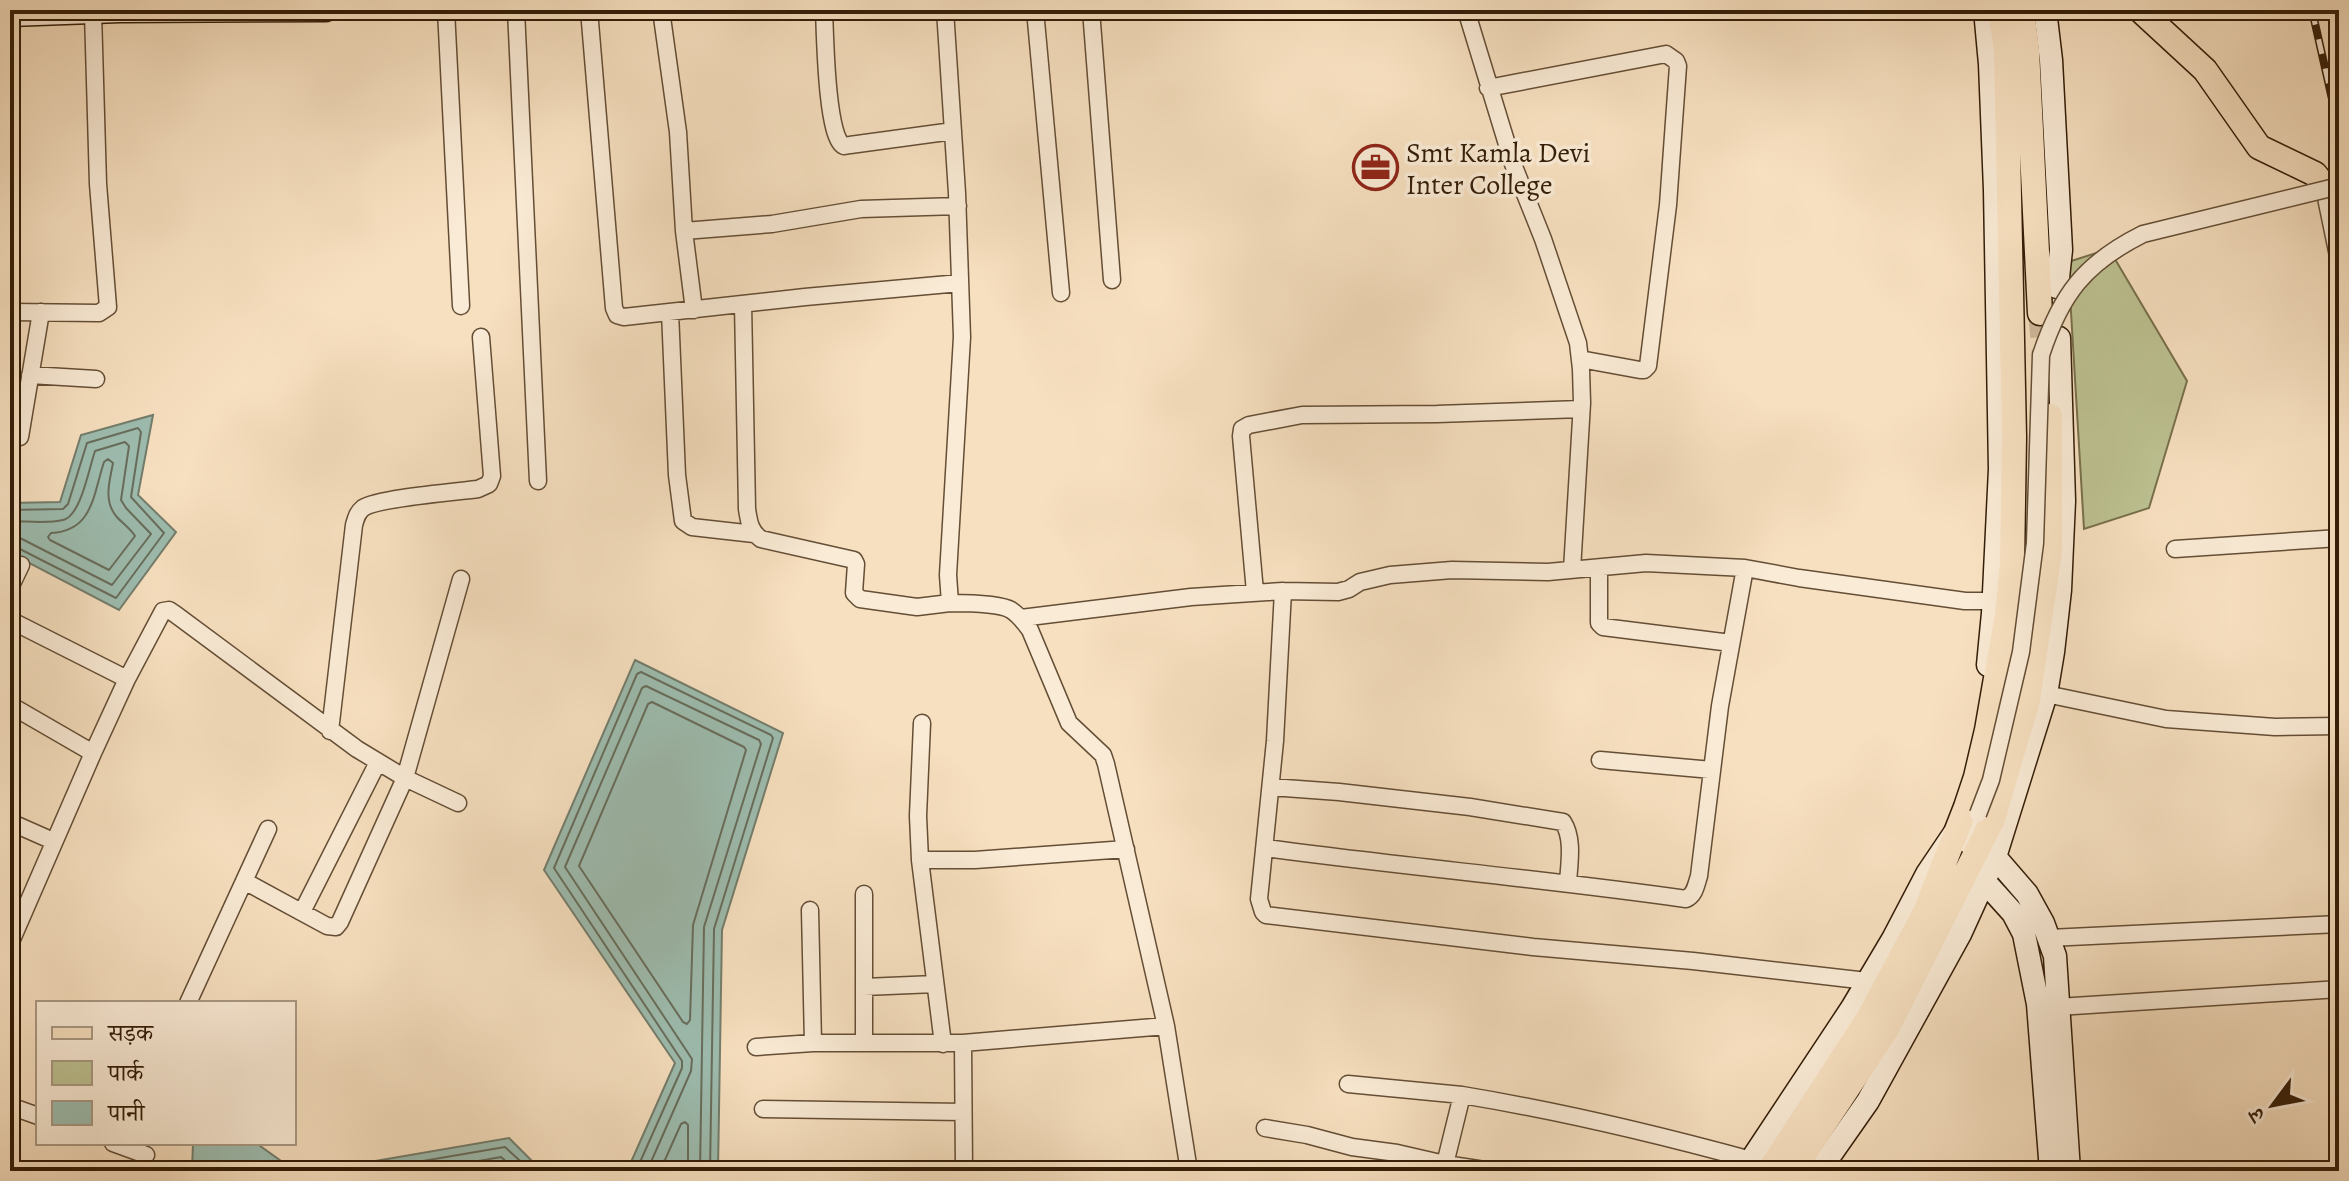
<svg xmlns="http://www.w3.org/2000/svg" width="2349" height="1181" viewBox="0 0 2349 1181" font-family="Alegreya,'Noto Serif Devanagari',serif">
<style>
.green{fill:#bdc292;stroke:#78704c;stroke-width:2}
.water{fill:#9dbdb0;stroke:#737d6c;stroke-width:2}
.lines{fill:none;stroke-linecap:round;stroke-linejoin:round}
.shore{stroke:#686d5c;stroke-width:2}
.primary-tunnel{stroke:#d0b99b;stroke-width:24;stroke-dasharray:24 12;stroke-linecap:butt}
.minor-casing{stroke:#644e35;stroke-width:19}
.tertiary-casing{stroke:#644e35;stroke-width:23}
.secondary-casing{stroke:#331d07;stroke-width:25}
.primary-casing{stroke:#331d07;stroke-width:27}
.minor{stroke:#faebd6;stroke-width:16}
.tertiary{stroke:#faebd6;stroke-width:20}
.secondary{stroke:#faebd6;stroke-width:22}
.primary{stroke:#f7e0c0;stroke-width:24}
.rail-casing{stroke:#331d07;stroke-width:8}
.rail{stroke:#faebd6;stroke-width:5;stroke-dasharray:15;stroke-linecap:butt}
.minor-bridge-casing{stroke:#644e35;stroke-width:19;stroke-linecap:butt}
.minor-bridge{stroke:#faebd6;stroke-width:16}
.labels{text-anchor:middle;stroke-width:7;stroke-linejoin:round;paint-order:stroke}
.poi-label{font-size:28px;fill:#331d07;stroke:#faebd6;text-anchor:start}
</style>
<rect width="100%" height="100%" fill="#f7e0c0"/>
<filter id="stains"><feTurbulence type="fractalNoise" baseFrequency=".0025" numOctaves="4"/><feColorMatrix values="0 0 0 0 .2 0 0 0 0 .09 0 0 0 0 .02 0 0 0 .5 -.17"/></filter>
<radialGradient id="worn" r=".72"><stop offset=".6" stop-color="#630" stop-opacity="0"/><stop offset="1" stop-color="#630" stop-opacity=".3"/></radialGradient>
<path class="green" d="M2109,249l78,132 -38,127 -65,21 -16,-267z"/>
<path class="water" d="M153,415l-15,80 38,37 -57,78 -109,-57v-50l50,-1 21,-67z
M635,660l148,73 -61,197 -4,241h-91l48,-108 -131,-193z
M509,1138l33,33h-225z
M193,1143h63l39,28h-103z"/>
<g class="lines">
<path class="shore" d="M108,459l5,4c-3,17 -10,37 3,53 6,7 14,12 19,20l-26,34 -59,-30 -2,-3 3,-4c42,-2 42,-38 53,-71z
M10,510l53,-1 5,-5 19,-61 51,-15 3,4 -10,65 33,36 -48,65 -100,-51h-6
M10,521c16,0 37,3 53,-1 18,-4 26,-52 32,-69l30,-9 4,4 -8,54 5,8 25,26 -39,51 -92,-47 -10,-1
M652,702l92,45 2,3 -53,175 -3,95 -3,4 -4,-2 -104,-156 69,-162z
M364,1171l141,-24 26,24
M422,1171l79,-14 16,14
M636,1171l46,-103v-7l-128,-193 83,-194 4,-2 130,63 2,3 -59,191 -4,242
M647,1171l44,-100 1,-12 -127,-192 77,-179 4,-2 113,54 2,4 -57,183 -4,244
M660,1171l21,-47 4,-2 3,3v46"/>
<path class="primary-tunnel" d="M2040,313l10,103"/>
<defs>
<path id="minor" d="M446,10l15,296
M516,10l22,471
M589,10l25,298 3,7 7,2 181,-20 155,-14
M661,10l17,122 6,99
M824,10c1,19 2,129 20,136 2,0 4,-1 6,-1l103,-14
M945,10l12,183 5,144 -14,238 2,28c15,0 49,0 61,7 8,5 13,12 19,20l39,93 34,32 3,9 60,262 23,145
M1035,10l26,283
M1091,10l21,270
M1466,10l47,154 30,75 35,104 3,26 1,34 -10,167
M1488,88l178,-34 10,7 2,5 -10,139 -20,161 -4,4h-4l-60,-11
M743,304l4,205c2,13 3,22 14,30l93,21 2,4 -2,29 6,6 57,8 33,-4
M694,310l-10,-79 88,-7 89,-15 97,-3
M10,312l89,1 9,-6 -10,-123 -5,-171
M670,312l7,163 6,46 9,6 62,7
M30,375l66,4
M20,437l21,-125
M2175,549l164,-11
M1599,568v55l4,4 128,16
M10,588l11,-23
M1283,591l-8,150 -16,158 4,13 3,3 267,32 160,14 174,20
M1255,592l-14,-156 1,-7 7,-4 53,-10 135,-1 144,-5
M1021,618l170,-21 92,-6 55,1 11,-3 11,-7 30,-7 62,-5 96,2 98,-9 99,5 54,10 166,23h29
M10,620l117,59
M2046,694l120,25 109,8 64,-1
M10,705l83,48
M330,731l24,-206c2,-7 3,-12 9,-17 15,-10 92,-16 115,-19l11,-5 3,-8 -11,-139
M1600,760l112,10
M1271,787l68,5 131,15 93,15c11,17 6,42 5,61
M10,822l43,19
M1967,841l11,-27
M1265,848c140,19 281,31 421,51 9,-4 10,-14 13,-23l21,-170 25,-138
M920,860l-2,-44 4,-93
M244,881l83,45 9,1 4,-5 65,-144 56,-199
M810,910l3,133
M302,912l76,-150
M2049,938l290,-14
M10,944l83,-191 34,-74 36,-68 6,-1 6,4 182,135 48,29 53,25
M864,987l71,-3
M188,1003l80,-174
M2058,1007l281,-18
M864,1043v-149
M963,1043l1,128
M943,1044l-23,-184h55l151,-11
M756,1047l57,-4h150l203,-17
M1348,1084l114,11
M10,1106l28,10
M763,1109l200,3
M1265,1128l42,7 45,12 45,6 48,11 17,-69c97,16 194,39 289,65
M113,1143l33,12
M1443,1171l2,-7 46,7
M2326,1171l13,-1"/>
<path id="tertiary" d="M2326,188l13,63"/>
<path id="secondary" d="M1985,10l5,54 5,126 5,279 -7,144 -5,52
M2045,10l6,50 10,190 -4,37
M10,15l110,-4 206,-1
M1976,877l9,5 28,31 11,21 14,70 13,167
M1744,1171l108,-163 41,-69 34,-65 27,-40 41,23 32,37 16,29 12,33 14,215
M1819,1171l49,-70 92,-167 35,-77 51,-163 7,-42 7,-62 4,-89 -5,-163"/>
<path id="primary" d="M2022,10l5,40 13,263
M2140,10l65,60 54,77 56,27 11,14 13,-2
M1769,1171l100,-154 56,-105 41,-105 10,-30 11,-47 20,-115 5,-50 2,-128 -8,-386 -6,-41
M1793,1171l94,-142 106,-210 35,-119 22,-148v-136"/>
</defs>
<use href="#minor" class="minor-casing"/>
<use href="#tertiary" class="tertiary-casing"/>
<use href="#secondary" class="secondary-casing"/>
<use href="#primary" class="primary-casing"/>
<use href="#minor" class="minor"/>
<use href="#tertiary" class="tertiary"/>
<use href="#secondary" class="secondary"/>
<use href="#primary" class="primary"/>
<defs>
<path id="rail" d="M2312,10l27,120"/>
</defs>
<use href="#rail" class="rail-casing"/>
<use href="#rail" class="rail"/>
<defs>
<path id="minor-bridge" d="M1978,814l13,-34 30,-128 14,-109 6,-188c20,-61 44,-92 102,-121l196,-48"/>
</defs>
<use href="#minor-bridge" class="minor-bridge-casing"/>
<use href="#minor-bridge" class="minor-bridge"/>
</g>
<defs>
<symbol id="office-ring" viewBox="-11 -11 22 22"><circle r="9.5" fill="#faebd6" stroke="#8f2418" stroke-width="1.5"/><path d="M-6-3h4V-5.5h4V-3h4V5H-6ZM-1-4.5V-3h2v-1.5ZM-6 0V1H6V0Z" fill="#8f2418"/></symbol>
</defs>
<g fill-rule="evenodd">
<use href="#office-ring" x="1350" y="142" width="51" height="51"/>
</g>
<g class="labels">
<g class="poi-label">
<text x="1406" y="162">Smt Kamla Devi<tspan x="1406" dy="32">Inter College</tspan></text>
</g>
</g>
<rect width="2349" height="1181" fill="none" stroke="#f7e0c0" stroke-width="40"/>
<rect x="12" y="12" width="2325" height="1157" fill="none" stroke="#331d07" stroke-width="4"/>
<rect x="20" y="20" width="2309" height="1141" fill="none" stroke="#331d07" stroke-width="2"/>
<rect x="36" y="1001" width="260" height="144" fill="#faebd6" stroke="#aa9983" stroke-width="2"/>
<rect x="52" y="1027" width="40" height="12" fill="#f7e0c0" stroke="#aa9983" stroke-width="2"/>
<text x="108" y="1041" font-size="24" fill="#331d07">सड़क</text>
<rect x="52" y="1061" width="40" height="24" fill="#bdc292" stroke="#aa9983" stroke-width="2"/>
<text x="108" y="1081" font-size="24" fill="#331d07">पार्क</text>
<rect x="52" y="1101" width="40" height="24" fill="#9dbdb0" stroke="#aa9983" stroke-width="2"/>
<text x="108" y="1121" font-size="24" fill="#331d07">पानी</text>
<g transform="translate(2273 1105) rotate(238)" stroke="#faebd6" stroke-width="6" paint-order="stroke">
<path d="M0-6L14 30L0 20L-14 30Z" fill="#331d07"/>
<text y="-12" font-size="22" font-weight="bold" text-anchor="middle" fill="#331d07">उ</text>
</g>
<rect width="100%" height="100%" filter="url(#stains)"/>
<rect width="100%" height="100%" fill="url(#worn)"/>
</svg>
